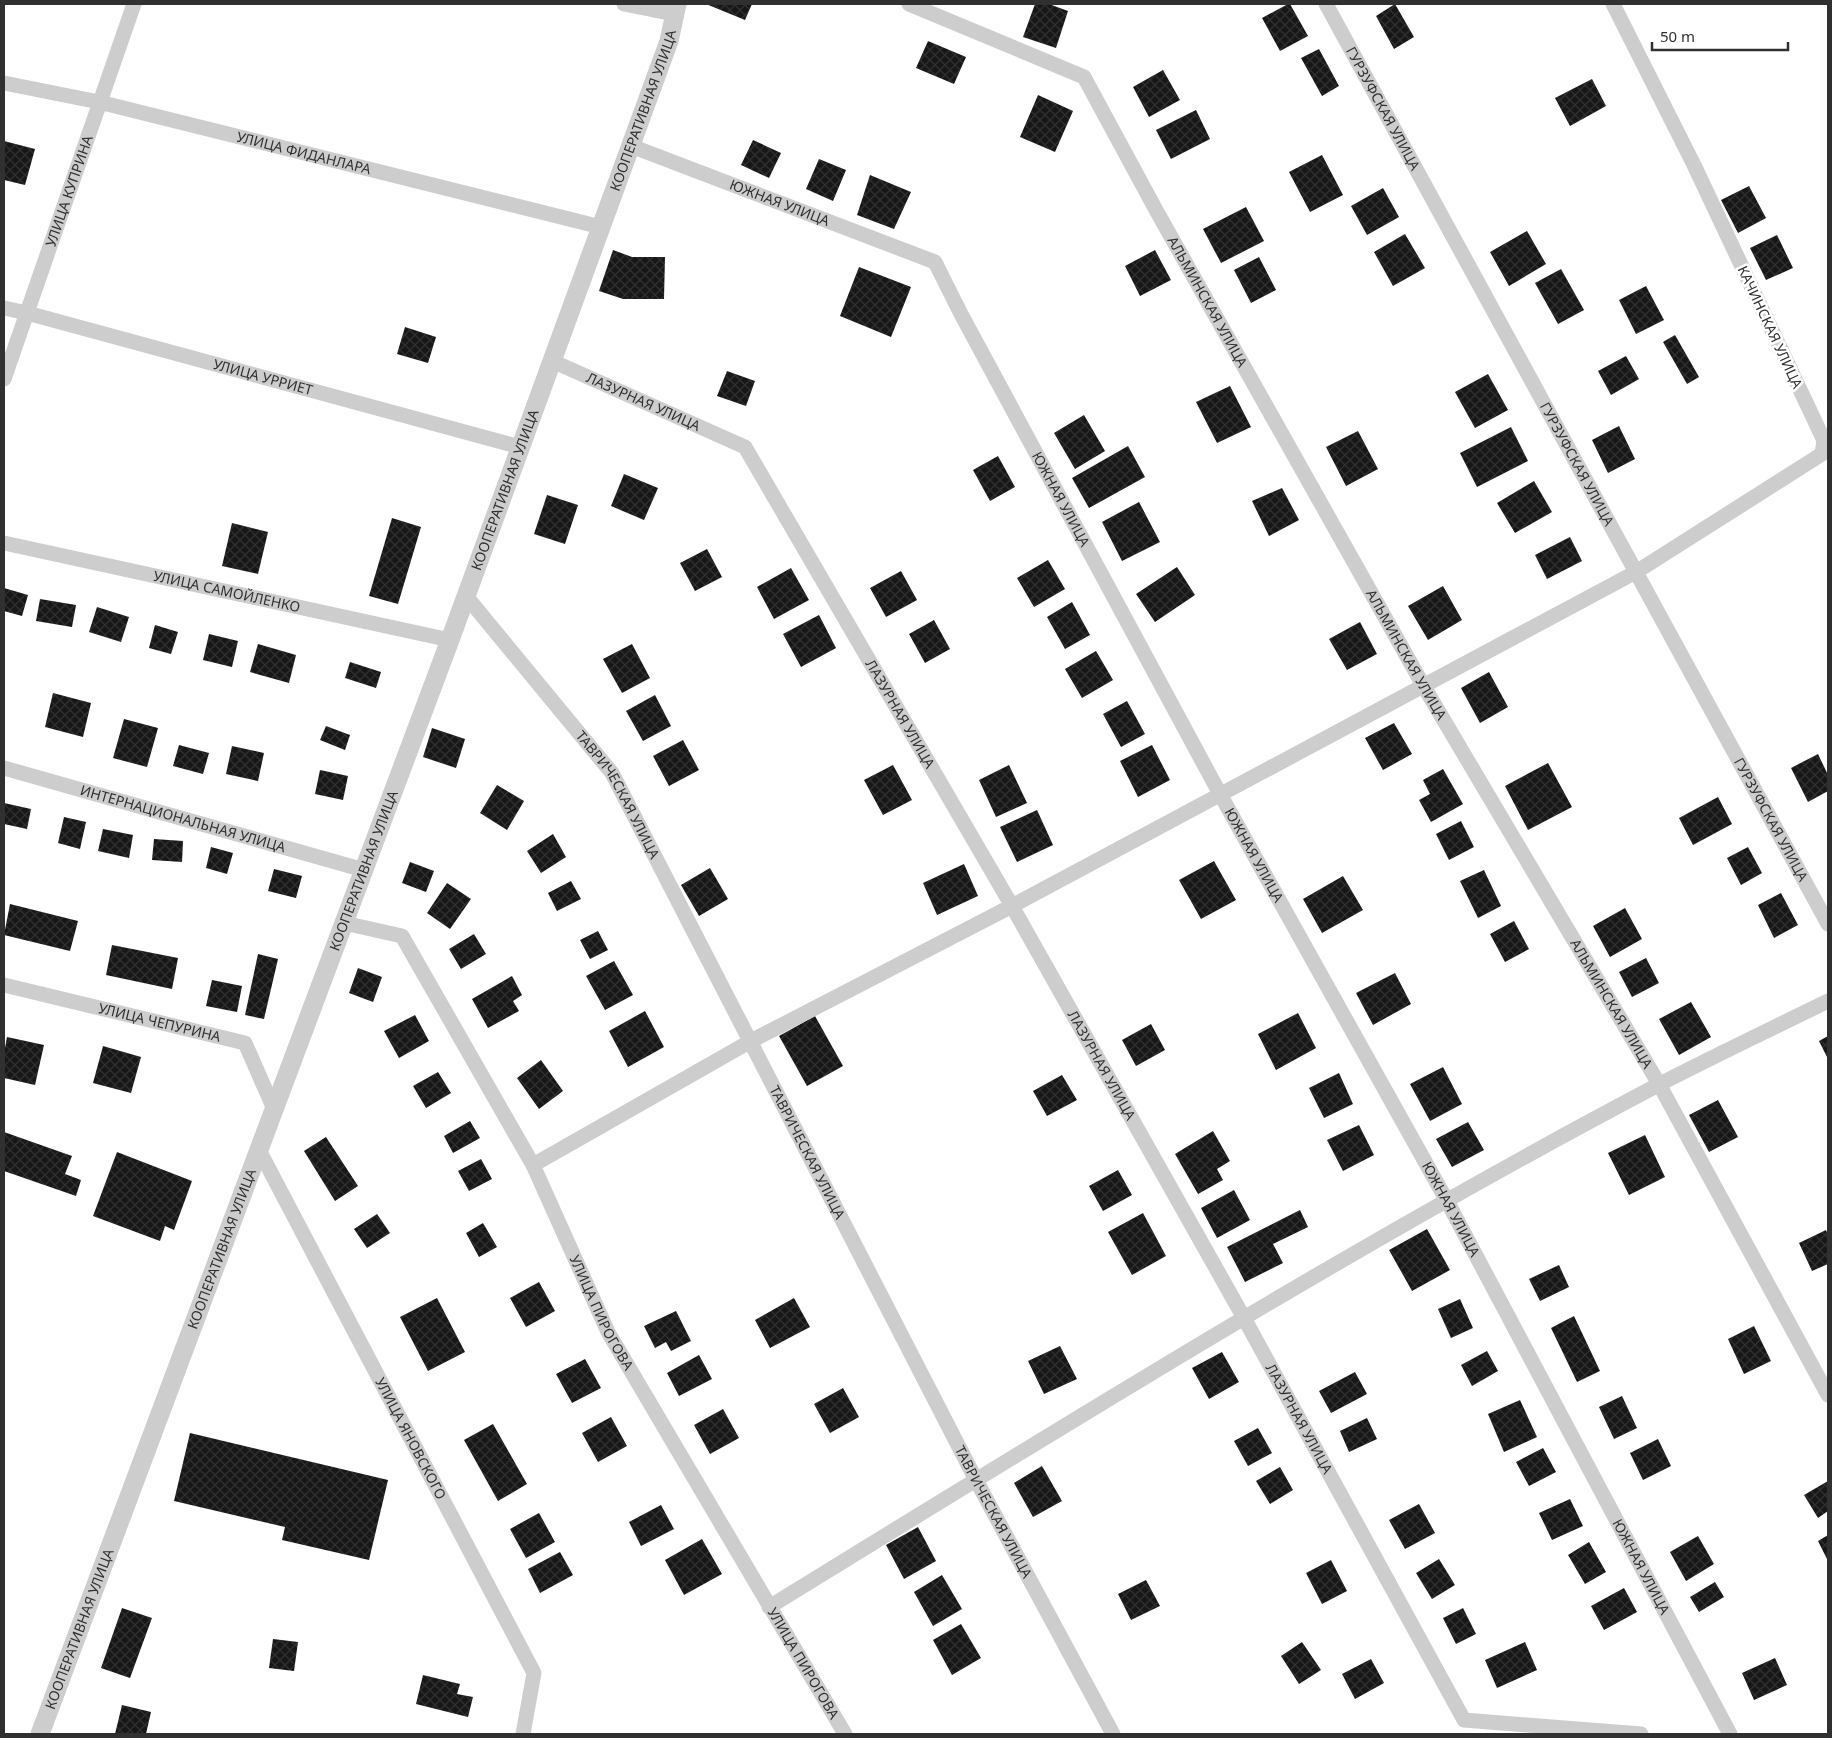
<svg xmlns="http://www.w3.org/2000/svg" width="1832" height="1738" viewBox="0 0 1832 1738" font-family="'Noto Sans',sans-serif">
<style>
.building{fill:url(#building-cross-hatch)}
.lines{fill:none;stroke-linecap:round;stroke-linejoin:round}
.minor{stroke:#cdcdcd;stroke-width:15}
.tertiary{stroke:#cdcdcd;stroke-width:19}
.labels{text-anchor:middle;stroke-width:5;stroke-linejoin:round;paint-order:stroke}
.street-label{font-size:14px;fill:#303030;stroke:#fff}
</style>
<defs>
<pattern id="building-cross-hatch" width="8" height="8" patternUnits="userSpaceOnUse" patternTransform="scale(1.25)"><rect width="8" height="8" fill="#171717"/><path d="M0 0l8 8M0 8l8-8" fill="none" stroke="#303030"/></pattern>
</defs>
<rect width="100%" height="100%" fill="#fff"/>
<path class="building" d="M706,4h46l-7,16z
M1035,4h14l19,7 -12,37 -33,-11z
M1288,4h2l18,32 -28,15 -18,-33z
M1395,4l19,33 -20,12 -18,-33z
M928,41l38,16 -12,27 -38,-16z
M1319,49l20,37 -17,10 -21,-38z
M1163,70l17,30 -31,17 -16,-30z
M1592,79l14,27 -36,20 -15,-28z
M1038,95l35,16 -18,41 -35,-15z
M1196,110l14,29 -39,20 -15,-29z
M753,140l28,13 -12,25 -28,-13z
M4,141l31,8 -10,36 -21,-5z
M1322,155l21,40 -33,17 -21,-40z
M819,159l27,11 -13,31 -27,-12z
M870,175l41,17 -17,37 -37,-14z
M1749,186l17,32 -28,15 -17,-33z
M1383,188l16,29 -32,18 -16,-29z
M1246,207l18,34 -43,22 -18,-34z
M1527,231l19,33 -37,22 -19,-34z
M1405,234l20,34 -32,18 -19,-34z
M1777,235l16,33 -27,12 -16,-32z
M613,250l19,7h33l-1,42h-41l-24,-8z
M1155,250l16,30 -31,16 -15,-30z
M1259,257l17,33 -25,13 -17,-33z
M859,267l52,20 -20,50 -51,-21z
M1561,269l23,41 -26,14 -23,-41z
M1646,286l18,34 -28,14 -17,-34z
M405,327l31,10 -8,26 -31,-9z
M1675,335l24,42 -12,7 -24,-42z
M1626,356l13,23 -28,16 -13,-24z
M727,371l28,10 -9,25 -29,-10z
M1488,374l20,36 -33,18 -20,-36z
M1230,386l21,41 -34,16 -21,-41z
M1084,415l21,36 -30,18 -21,-36z
M1619,426l16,33 -27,14 -16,-33z
M1511,427l17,34 -51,26 -17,-34z
M1358,431l20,38 -32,17 -20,-39z
M1128,446l17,31 -56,31 -17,-30z
M998,456l17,31 -25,14 -17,-31z
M624,474l34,14 -14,32 -33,-14z
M1534,481l18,31 -37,21 -18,-30z
M1282,488l17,32 -30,16 -17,-35z
M547,495l31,10 -13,39 -31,-10z
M1139,502l21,40 -38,19 -20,-39z
M392,518l29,9 -23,77 -29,-8z
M232,523l36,9 -10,42 -36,-8z
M1570,537l12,24 -35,18 -12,-24z
M707,549l15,28 -27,14 -15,-28z
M1048,560l17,29 -31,18 -17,-29z
M1177,567l18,28 -40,27 -19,-28z
M791,568l18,32 -35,19 -17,-32z
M901,571l16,29 -31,17 -16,-29z
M1443,586l19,34 -34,20 -20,-34z
M4,588l24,7 -6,21 -18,-5z
M40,599l36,6 -4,22 -36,-6z
M1072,602l18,33 -25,14 -18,-32z
M97,607l32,10 -8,25 -32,-10z
M819,615l17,33 -35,19 -18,-33z
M934,620l16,29 -25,14 -16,-29z
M1360,622l17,32 -30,16 -18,-31z
M155,625l23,7 -7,22 -22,-6z
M209,634l29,7 -6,26 -29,-7z
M258,644l38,11 -7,28 -39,-11z
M632,644l18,34 -28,15 -19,-34z
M1096,651l17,29 -31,18 -17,-29z
M350,662l31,10 -5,16 -31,-10z
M1489,672l19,35 -28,16 -19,-35z
M53,693l38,10 -8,34 -38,-10z
M655,695l16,31 -28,15 -17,-30z
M1127,701l18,33 -24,13 -18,-33z
M124,719l34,9 -11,39 -34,-9z
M1394,723l18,31 -29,16 -18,-32z
M326,726l24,9 -5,15 -25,-10z
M432,728l33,11 -9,29 -33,-11z
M683,740l16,30 -30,16 -16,-30z
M179,745l30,8 -6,21 -30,-8z
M1152,745l18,35 -32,17 -18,-36z
M232,746l32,7 -6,28 -32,-7z
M1818,754l10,21v16l-20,11 -17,-34z
M1548,763l24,44 -44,23 -23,-44z
M893,765l19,35 -29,15 -19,-35z
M1009,765l18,38 -31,14 -17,-37z
M1443,769l20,35 -32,18 -12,-22 11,-6 -7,-14z
M320,770l28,6 -5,24 -28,-6z
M497,785l27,16 -17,29 -27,-17z
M1718,797l14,27 -39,21 -14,-27z
M4,803l27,6 -4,20 -23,-5z
M1037,810l16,35 -36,17 -17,-35z
M64,817l22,5 -6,27 -22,-6z
M1461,821l13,26 -25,13 -13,-26z
M103,829l30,6 -4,23 -31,-7z
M553,834l13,23 -25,16 -14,-22z
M154,839l29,2 -1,21 -30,-2z
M211,847l22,6 -6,21 -21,-6z
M1748,847l14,26 -21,12 -14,-27z
M1214,861l22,39 -35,19 -22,-39z
M410,862l24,9 -8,21 -24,-9z
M964,864l14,32 -41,19 -14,-32z
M710,868l18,31 -29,17 -18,-31z
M274,869l28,7 -6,22 -28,-7z
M1484,870l17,36 -23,12 -18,-37z
M1343,876l20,34 -41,23 -19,-34z
M571,881l10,18 -24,12 -9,-18z
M447,883l24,16 -21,30 -23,-16z
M1781,893l17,32 -24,13 -16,-33z
M10,904l68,17 -8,30 -66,-16z
M1625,908l17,31 -32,18 -17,-31z
M1514,921l15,28 -24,13 -15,-28z
M598,931l10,19 -18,9 -10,-19z
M474,934l12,20 -25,15 -12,-20z
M112,945l66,13 -6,31 -66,-14z
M258,954l20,5 -14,60 -19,-4z
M1646,958l13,25 -27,14 -13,-25z
M614,961l19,34 -28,15 -19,-34z
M358,968l24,9 -9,25 -24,-9z
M1395,973l16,31 -38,21 -17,-32z
M512,976l10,19 -9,6 6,10 -31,17 -16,-29z
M212,980l30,6 -5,26 -31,-6z
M1691,1002l20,35 -32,18 -20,-36z
M645,1011l19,36 -36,20 -19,-36z
M1298,1013l18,35 -40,22 -18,-36z
M415,1015l14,26 -30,17 -15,-27z
M815,1016l28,50 -36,20 -28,-50z
M1151,1024l14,26 -29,16 -14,-26z
M1828,1036v23l-9,-18z
M7,1037l37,8 -9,40 -31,-7v-25z
M103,1046l38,11 -10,36 -38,-10z
M541,1060l22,31 -24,18 -22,-31z
M1443,1067l19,37 -32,17 -20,-37z
M438,1072l13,21 -25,15 -13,-22z
M1339,1073l14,31 -29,14 -15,-30z
M1062,1075l15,25 -30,16 -14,-25z
M1718,1100l20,37 -29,15 -20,-37z
M470,1121l10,17 -27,15 -9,-17z
M1468,1122l16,28 -32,17 -16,-28z
M1359,1125l15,30 -31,16 -16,-31z
M1213,1131l17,30 -13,8 6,11 -25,14 -23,-40z
M4,1132l68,24 -7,18 16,6 -5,16 -72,-25z
M1645,1135l20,42 -36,18 -21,-42z
M326,1137l32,49 -23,15 -31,-50z
M117,1152l75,29 -18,49 -9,-4 -5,15 -67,-25z
M481,1159l11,20 -23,12 -11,-20z
M1118,1170l14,25 -29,16 -14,-25z
M1234,1190l16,30 -33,18 -16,-30z
M1300,1210l8,17 -35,17 10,19 -38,19 -18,-35z
M1143,1213l23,43 -34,19 -24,-43z
M377,1214l13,19 -23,15 -13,-19z
M483,1223l14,24 -18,10 -13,-24z
M1427,1229l23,41 -38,21 -23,-41z
M1826,1230l2,5v29l-16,7 -13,-28z
M1559,1265l10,22 -29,14 -11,-22z
M539,1282l16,29 -29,16 -16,-29z
M437,1298l28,54 -37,19 -28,-54z
M794,1298l16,29 -40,21 -15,-28z
M1460,1299l13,29 -22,10 -13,-29z
M676,1311l15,30 -20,10 -5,-9 -11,6 -11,-22z
M1574,1316l26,55 -23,11 -26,-54z
M1754,1326l17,35 -27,13 -16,-35z
M1060,1346l17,33 -33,15 -16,-33z
M1487,1351l11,20 -26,15 -11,-21z
M1222,1352l17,30 -30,17 -17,-31z
M699,1355l13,24 -33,17 -12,-23z
M585,1359l16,29 -29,15 -16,-29z
M1355,1372l12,22 -36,19 -12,-22z
M843,1388l16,29 -29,16 -16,-29z
M1622,1396l15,32 -23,11 -15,-32z
M1520,1400l17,37 -33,15 -16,-38z
M723,1409l16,29 -29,16 -16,-29z
M611,1417l16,29 -29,16 -16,-29z
M1367,1418l10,21 -28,13 -9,-21z
M493,1424l34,60 -29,17 -34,-61z
M1258,1428l14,25 -24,13 -14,-25z
M190,1433l198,47 -19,80 -87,-20 3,-13 -111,-26z
M1658,1439l13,27 -28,14 -13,-27z
M1543,1448l13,24 -27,14 -13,-24z
M1042,1466l20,35 -29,16 -19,-34z
M1280,1467l13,23 -23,14 -14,-23z
M1828,1481v30l-10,7 -14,-23z
M1570,1499l13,27 -31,14 -13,-27z
M1419,1504l16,29 -30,16 -16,-29z
M661,1505l13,24 -33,17 -12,-24z
M539,1513l16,29 -29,16 -16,-29z
M918,1527l18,34 -32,18 -18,-34z
M1828,1535v26l-10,-20z
M1698,1536l16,28 -28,17 -16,-29z
M702,1539l20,35 -38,21 -19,-35z
M1589,1542l17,30 -21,12 -17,-29z
M560,1552l13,23 -33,18 -12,-24z
M1439,1559l16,26 -23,14 -16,-26z
M1331,1560l16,31 -25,13 -16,-31z
M942,1575l20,34 -29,17 -19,-34z
M1146,1580l14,26 -29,14 -13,-26z
M1715,1582l9,15 -25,15 -9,-15z
M1624,1588l13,24 -33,18 -13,-24z
M122,1608l30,10 -22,60 -29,-10z
M1463,1608l13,26 -20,10 -13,-26z
M961,1624l20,34 -29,17 -19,-35z
M273,1639l25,3 -4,29 -25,-3z
M1302,1642l19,28 -22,14 -18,-28z
M1525,1642l12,28 -40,18 -12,-28z
M1775,1658l12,27 -33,15 -12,-27z
M1371,1659l13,24 -29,16 -13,-25z
M423,1675l37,9 -3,10 16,3 -5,20 -52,-13z
M122,1705l29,7 -5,22h-31z"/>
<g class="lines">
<g class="minor">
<path d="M624,4l50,10"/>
<path id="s1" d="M909,4l175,73 72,133 267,475 236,399 169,311"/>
<path id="s2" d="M1326,4l502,920"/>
<path id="s3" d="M4,83l95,19 502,125"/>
<path id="s4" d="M631,146l304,116 26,52 259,480 227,407 283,533"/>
<path id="s5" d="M4,308l23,5 493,134"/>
<path id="s6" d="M552,361l193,86 267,459 232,412 220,402 177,14"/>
<path id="s7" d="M4,379l130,-375"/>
<path id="s8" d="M4,543l446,97"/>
<path id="s9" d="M466,596l146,177 364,707 137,254"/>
<path id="s10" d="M4,768l360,102"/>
<path id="s11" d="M344,923l58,13 131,229 75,167 237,402"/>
<path id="s12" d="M4,985l241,58 29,66"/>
<path id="s13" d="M259,1150l275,523 -11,61"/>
<path d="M533,1165l218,-124 261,-135 624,-334 186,-118 2,-13 -4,-9 -126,-267 -81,-161"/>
<path d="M769,1607c293,-180 585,-362 889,-522 56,-29 113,-56 170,-84"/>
</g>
<path class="tertiary" id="s14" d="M40,1734l410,-1094 219,-599 8,-37"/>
</g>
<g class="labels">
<g class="street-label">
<text dy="5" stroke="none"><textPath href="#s2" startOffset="119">ГУРЗУФСКАЯ УЛИЦА</textPath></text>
<text dy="5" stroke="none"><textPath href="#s14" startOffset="1732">КООПЕРАТИВНАЯ УЛИЦА</textPath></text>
<text dy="5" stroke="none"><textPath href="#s3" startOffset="308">УЛИЦА ФИДАНЛАРА</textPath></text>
<text dy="5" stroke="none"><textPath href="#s7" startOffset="199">УЛИЦА КУПРИНА</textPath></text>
<text dy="5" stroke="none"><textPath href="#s4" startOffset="159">ЮЖНАЯ УЛИЦА</textPath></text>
<text dy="5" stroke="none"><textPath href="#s1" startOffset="446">АЛЬМИНСКАЯ УЛИЦА</textPath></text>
<text transform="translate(1770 327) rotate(65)" y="5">КАЧИНСКАЯ УЛИЦА</text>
<text dy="5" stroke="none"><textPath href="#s5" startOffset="268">УЛИЦА УРРИЕТ</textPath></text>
<text dy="5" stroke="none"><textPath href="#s6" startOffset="100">ЛАЗУРНАЯ УЛИЦА</textPath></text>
<text dy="5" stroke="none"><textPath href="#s2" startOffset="524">ГУРЗУФСКАЯ УЛИЦА</textPath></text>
<text dy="5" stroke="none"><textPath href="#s14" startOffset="1328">КООПЕРАТИВНАЯ УЛИЦА</textPath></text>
<text dy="5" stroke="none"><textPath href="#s4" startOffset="594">ЮЖНАЯ УЛИЦА</textPath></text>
<text dy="5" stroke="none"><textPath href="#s8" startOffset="228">УЛИЦА САМОЙЛЕНКО</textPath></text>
<text dy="5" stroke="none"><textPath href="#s1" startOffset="851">АЛЬМИНСКАЯ УЛИЦА</textPath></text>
<text dy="5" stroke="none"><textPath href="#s6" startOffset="520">ЛАЗУРНАЯ УЛИЦА</textPath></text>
<text dy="5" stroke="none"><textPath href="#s9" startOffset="251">ТАВРИЧЕСКАЯ УЛИЦА</textPath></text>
<text dy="5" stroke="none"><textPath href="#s10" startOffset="186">ИНТЕРНАЦИОНАЛЬНАЯ УЛИЦА</textPath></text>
<text dy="5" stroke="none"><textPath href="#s2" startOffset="929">ГУРЗУФСКАЯ УЛИЦА</textPath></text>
<text dy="5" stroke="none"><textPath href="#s4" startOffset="999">ЮЖНАЯ УЛИЦА</textPath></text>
<text dy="5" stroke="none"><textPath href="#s14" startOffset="922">КООПЕРАТИВНАЯ УЛИЦА</textPath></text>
<text dy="5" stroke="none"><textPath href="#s1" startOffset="1256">АЛЬМИНСКАЯ УЛИЦА</textPath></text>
<text dy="5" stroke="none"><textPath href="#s12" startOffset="160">УЛИЦА ЧЕПУРИНА</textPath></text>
<text dy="5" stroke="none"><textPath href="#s6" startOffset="925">ЛАЗУРНАЯ УЛИЦА</textPath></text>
<text dy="5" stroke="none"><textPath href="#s9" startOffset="656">ТАВРИЧЕСКАЯ УЛИЦА</textPath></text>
<text dy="5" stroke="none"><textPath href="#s4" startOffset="1404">ЮЖНАЯ УЛИЦА</textPath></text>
<text dy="5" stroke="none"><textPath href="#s14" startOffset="518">КООПЕРАТИВНАЯ УЛИЦА</textPath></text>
<text dy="5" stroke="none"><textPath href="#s11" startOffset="486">УЛИЦА ПИРОГОВА</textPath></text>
<text dy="5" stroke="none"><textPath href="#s6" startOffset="1330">ЛАЗУРНАЯ УЛИЦА</textPath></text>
<text dy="5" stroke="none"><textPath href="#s13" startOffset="326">УЛИЦА ЯНОВСКОГО</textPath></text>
<text dy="5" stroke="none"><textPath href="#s9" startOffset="1061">ТАВРИЧЕСКАЯ УЛИЦА</textPath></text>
<text dy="5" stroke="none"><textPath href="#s4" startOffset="1809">ЮЖНАЯ УЛИЦА</textPath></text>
<text dy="5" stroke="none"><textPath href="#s14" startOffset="112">КООПЕРАТИВНАЯ УЛИЦА</textPath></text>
<text dy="5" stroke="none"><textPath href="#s11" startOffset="891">УЛИЦА ПИРОГОВА</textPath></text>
</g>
</g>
<rect width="1832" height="1738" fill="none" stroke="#303030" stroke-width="10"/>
<path d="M1652 42v8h136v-8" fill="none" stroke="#303030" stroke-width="2.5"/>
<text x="1660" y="42" font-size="15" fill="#303030" stroke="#ffffff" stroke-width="4" paint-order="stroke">50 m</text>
</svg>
